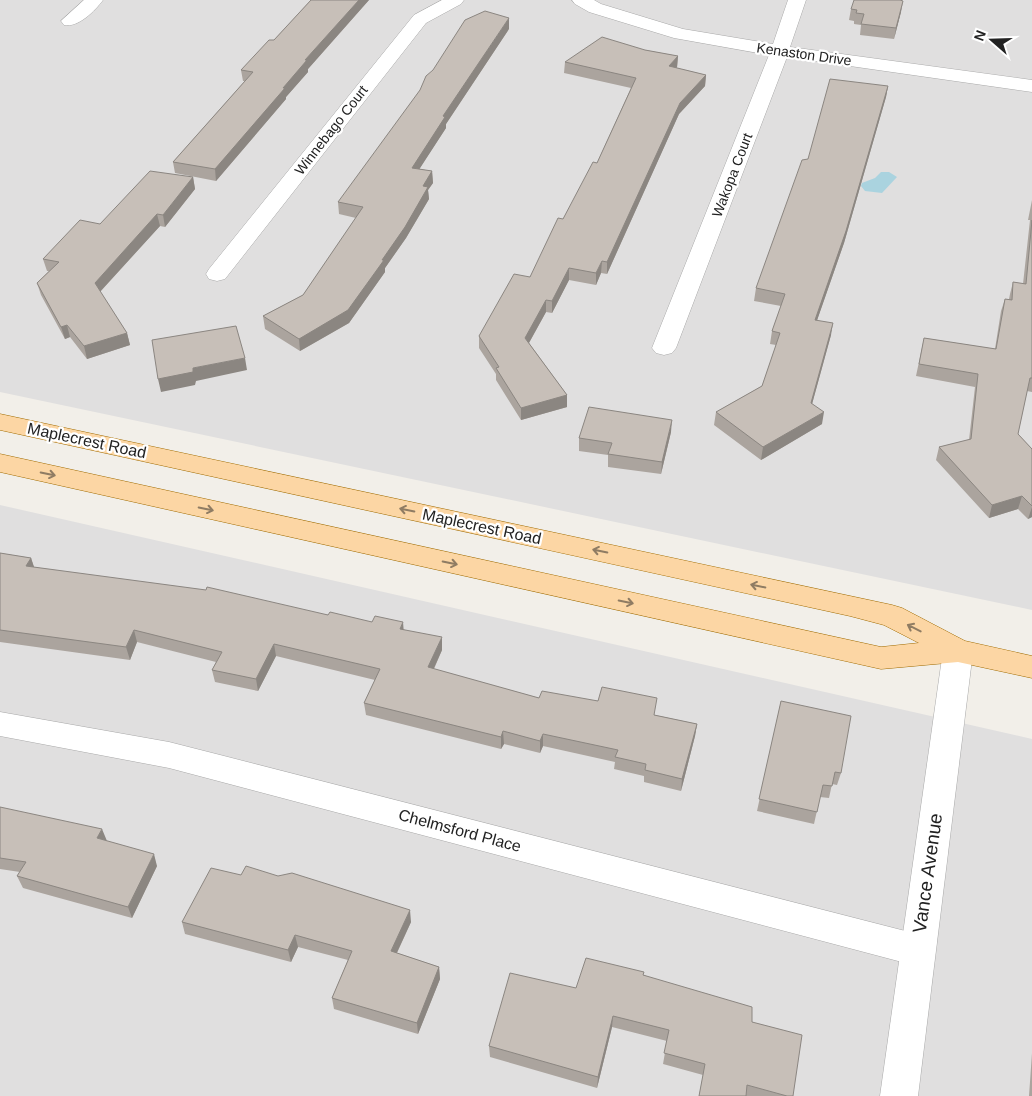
<svg xmlns="http://www.w3.org/2000/svg" width="1032" height="1096" viewBox="0 0 1032 1096" font-family="Helvetica,sans-serif">
<style>
.residential{fill:#e0dfdf}
.water{fill:#aad3df}
.lines{fill:none;stroke-linecap:round;stroke-linejoin:round}
.minor-casing{stroke:#a9a9a9;stroke-width:1}
.tertiary-casing{stroke:#a9a9a9;stroke-width:1}
.primary-casing{stroke:#a06b00;stroke-width:1}
.minor{fill:#fff;fill-rule:evenodd}
.tertiary{fill:#fff;fill-rule:evenodd}
.primary{fill:#fcd6a4;fill-rule:evenodd}
.wall{fill:#aba49e}
.shaded-wall{fill:#8b8681}
.building{fill:#c7bfb8;stroke:#8b8681}
.oneway{stroke:#8f7c63}
.labels{text-anchor:middle;stroke-width:4.5;stroke-linejoin:round;paint-order:stroke}
.far-street-label{font-size:14px;fill:#222;stroke:#fff}
.street-label{font-size:16px;fill:#222;stroke:#fff}
.near-street-label{font-size:19px;fill:#222;stroke:#fff}
</style>
<rect width="100%" height="100%" fill="#f2efe9"/>
<path class="residential" d="M0,0h1032v610l-1032,-218z
M0,505l1032,234v357h-1032z"/>
<path class="water" d="M881,172h8l8,5 -15,16 -17,-2 -4,-5 1,-3 13,-5z"/>
<g class="lines">
<defs>
<path id="minor" d="M84,0h19c-8,11 -25,28 -39,25l-3,-4z
M442,0h22l-3,4 -35,19 -201,256 -8,2 -8,-2 -3,-5 3,-5 205,-254z
M572,0h22l7,4 82,25 90,15 15,-44h18l-16,47 242,33v12l-245,-35 -111,291 -4,5 -8,2 -8,-2 -4,-5 117,-293 -95,-17 -85,-26 -14,-8z
M0,712l169,30 55,14 693,178 12,5 5,11 -5,11 -12,5 -748,-198 -169,-32z"/>
<path id="tertiary" d="M958,640l10,3 5,8 -55,445h-38l63,-445 5,-8z"/>
<path id="primary" d="M0,414l892,191 10,3 63,33 67,15v22l-74,-16 -77,7 -881,-197v-18l881,193 38,-4 -35,-18 -34,-9 -850,-186z"/>
</defs>
<use href="#minor" class="minor-casing"/>
<use href="#tertiary" class="tertiary-casing"/>
<use href="#primary" class="primary-casing"/>
<use href="#minor" class="minor"/>
<use href="#tertiary" class="tertiary"/>
<use href="#primary" class="primary"/>
</g>
<path class="wall" d="M311,0h58l-61,69v3l-22,25v2l-70,82 -41,-8 -2,-11 72,-81h-2l-2,-11 33,-30z
M901,1v11l-7,27 -34,-4 1,-10 -7,-1v-3l-5,-1 2,-11z
M509,29l-63,95v4l-27,41 13,2 1,12 -5,7 1,9 -23,39 -21,30v4l-36,51 -49,28 -35,-22 -2,-13 40,-21 53,-77 -17,-4 -1,-12z
M645,50l33,6 -1,12 29,7 -1,11 -26,28 -72,160 -6,-1 -5,12 -27,-5 -17,33 -6,-1 -17,31 38,52v12l-46,13 -25,-40v-6l-17,-26v-12l51,-59 33,-58 34,-56 34,-75 -67,-15 1,-11z
M888,86l-2,11 -42,146 -27,77 14,15 -19,69 10,20 -61,36 -47,-35 2,-13 46,-26 14,-41 -6,-1 2,-13 9,-25 -27,-5 2,-13 52,-129z
M193,177l2,12 -30,38 -5,-1 -60,66 27,41 3,12 -43,14 -17,-22 -5,2 -24,-44 -4,-12 12,-12h-2l-4,-12 57,-35z
M1032,200v192l-5,-1 -9,43 14,15v68l-4,2 -10,-10 -29,9 -53,-58 3,-13 30,-7 6,-53 -59,-11 8,-38 71,11 6,-38 4,-12h4l1,-5 3,-12 10,2 7,-64h-2z
M671,432l-10,42 -53,-7v-12l-29,-4v-13z
M0,553l31,5 3,9 294,48 75,14 39,21 -8,19 105,29 116,17 42,9 -2,12 -14,55 -37,-9v-6l-30,-7 1,-7 -72,-16 -3,7 -36,-9 -3,5 -135,-34 -2,-12 11,-23 -99,-24 -18,35 -43,-9 -3,-12 4,-8 -79,-20 -7,18 -130,-18z
M781,701l60,72 -4,12 -5,-1 -3,14 -9,-1 -6,27 -57,-13z
M0,807l106,34 51,25 -25,52 -109,-30 -6,-12 3,-4 -20,-3z
M182,922h229l-14,31 42,14 1,12 -22,55 -84,-25 -2,-11 16,-38 -50,-13 -7,15 -106,-28z
M644,975l108,47 41,74h-94l4,-21 -40,-11 4,-23 -55,-14 -15,61 -107,-31 -1,-11 87,-58z
M1032,1053v43h-3z"/>
<path class="shaded-wall" d="M359,0h10l-61,69v3l-22,25v2l-70,82 -1,-12 90,-109z
M903,1l-2,11 -7,27 2,-11z
M509,18v11l-63,95v4l-33,51 -1,-11 31,-52z
M678,56l-1,11 -9,10 1,-11z
M706,75l-1,11 -26,28 -72,160v-12l73,-159z
M888,86l-2,11 -42,146 -31,89 2,-12z
M432,171l1,12 -5,7 1,9 -23,39 -21,30v4l-36,51 -49,28 -1,-12 83,-79 41,-74z
M193,177l2,12 -30,38 -2,-12z
M157,214l3,12 -63,69 -2,-12z
M602,261l-1,12 -5,12v-12z
M569,268v12l-17,33v-12z
M546,300v12l-21,38v-12z
M833,323l-2,12 -22,80 2,-12z
M67,325l3,12 -5,2 -4,-12z
M127,333l3,12 -43,14 -3,-13z
M245,358l2,12 -51,11 -1,4 -34,7 -3,-13 35,-11z
M567,395v12l-46,13v-12z
M824,412l-2,12 -61,36 2,-13z
M672,420l-1,12 -10,42 1,-12z
M1022,496l-4,13 -29,9 3,-13z
M1032,507v10l-4,2z
M31,558l4,12 -9,-4z
M403,622l1,12 -4,-5z
M134,630l3,12 -7,18 -4,-13z
M442,637v13l-13,29 -1,-12z
M274,644l2,12 -18,35 -2,-12z
M697,724l-2,12 -14,55 1,-12z
M503,731l1,13 -3,5v-12z
M543,734v12l-3,7v-12z
M102,829l5,12 -10,-3z
M154,854l3,12 -25,52 -4,-11z
M410,910l1,12 -19,41 -1,-12z
M295,935l3,12 -7,15 -3,-12z
M439,967l1,12 -22,55 -1,-11z
M613,1016l-1,11 -15,61 1,-11z"/>
<path class="building" d="M311,0h48l-54,60h2l-24,28h2l-70,81 -42,-7 80,-90 -12,-2 28,-30h5z
M854,0h46l3,1 -7,27 -35,-4 3,-10 -8,-1 1,-3 -6,-1z
M485,11l24,7 -66,98 2,1 -33,51 20,3 -9,15 5,1 -23,40 -23,33h2l-36,50 -49,29 -36,-23 40,-21 60,-88 -25,-5 82,-112 6,-14 7,-6 32,-50z
M602,37l43,13 33,6 -9,10 37,9 -26,28 -73,159 -5,-1 -6,12 -27,-5 -17,33 -6,-1 -21,38 42,57 -46,13 -25,-40 3,-1 -20,-31 35,-62 16,3 28,-59 5,1 30,-57 4,1 39,-85 -71,-16z
M830,79l58,7 -42,145 -31,89 18,3 -22,80 13,9 -61,35 -47,-35 46,-26 18,-53 -8,-2 13,-37 -29,-6 46,-128 6,-1z
M150,171l43,6 -30,38 -6,-1 -62,69 32,50 -43,13 -17,-21 -6,2 -24,-44 22,-21 -16,-3 37,-39 20,4z
M1032,220v158h-2l-12,56 14,15v57l-10,-10 -30,9 -53,-58 32,-8 7,-65 -59,-10 5,-26 72,11 9,-50 7,1 1,-18 13,2z
M236,326l9,32 -52,10v4l-35,7 -6,-39z
M589,407l83,13 -10,42 -54,-8 4,-11 -33,-5z
M0,553l31,5 -5,8 180,24 1,-3 121,28 2,-3 42,10 3,-6 28,6 -3,7 42,8 -14,30 111,31 3,-7 56,10 4,-14 55,11 -3,17 43,9 -15,55 -37,-9 1,-6 -31,-7 3,-7 -75,-16 -3,7 -37,-10 -2,6 -137,-34 16,-34 -106,-25 -18,35 -44,-9 10,-18 -88,-22 -8,17 -126,-17z
M781,701l70,15 -10,57 -6,-1 -3,14 -9,-1 -6,27 -58,-13z
M0,807l102,22 -5,9 57,16 -26,53 -111,-31 9,-14 -26,-4z
M246,866l32,10 14,-3 118,37 -19,41 48,16 -22,56 -85,-25 20,-47 -57,-16 -7,15 -106,-28 29,-54 30,7z
M586,958l58,14 -1,3 109,32v15l50,13 -9,61h-6l-40,-11 -1,11h-47l6,-32 -41,-11 5,-23 -56,-14 -15,61 -109,-31 21,-73 66,15z"/>
<defs><path id="oneway-shaft" d="M-6 0H5M1.5-3L5.5 0L1.5 3" fill="none" stroke-width="1.6" stroke-linecap="round" stroke-linejoin="round" transform="scale(1.25)"/></defs>
<g class="oneway">
<use href="#oneway-shaft" transform="translate(48 474) rotate(12)"/>
<use href="#oneway-shaft" transform="translate(206 509) rotate(12)"/>
<use href="#oneway-shaft" transform="translate(407 510) rotate(-168)"/>
<use href="#oneway-shaft" transform="translate(600 551) rotate(-168)"/>
<use href="#oneway-shaft" transform="translate(450 563) rotate(12)"/>
<use href="#oneway-shaft" transform="translate(758 586) rotate(-168)"/>
<use href="#oneway-shaft" transform="translate(626 602) rotate(12)"/>
<use href="#oneway-shaft" transform="translate(914 628) rotate(-153)"/>
</g>
<g class="labels">
<g class="far-street-label">
<text transform="translate(804 54) rotate(8)" y="5">Kenaston Drive</text>
<text transform="translate(331 130) rotate(-52)" y="5">Winnebago Court</text>
<text transform="translate(732 175) rotate(-69)" y="5">Wakopa Court</text>
</g>
<g class="street-label">
<text transform="translate(87 440) rotate(12)" y="6">Maplecrest Road</text>
<text transform="translate(482 526) rotate(12)" y="6">Maplecrest Road</text>
<text transform="translate(460 830) rotate(15)" y="6">Chelmsford Place</text>
</g>
<g class="near-street-label">
<text transform="translate(927 873) rotate(-82)" y="7">Vance Avenue</text>
</g>
</g>
<g transform="translate(992 40) rotate(290)" stroke="#ffffff" stroke-width="4" paint-order="stroke">
<path d="M0-4L9 19L0 12L-9 19Z" fill="#222222"/>
<text y="-8" font-size="14" font-weight="bold" text-anchor="middle" fill="#222222">N</text>
</g>
</svg>
